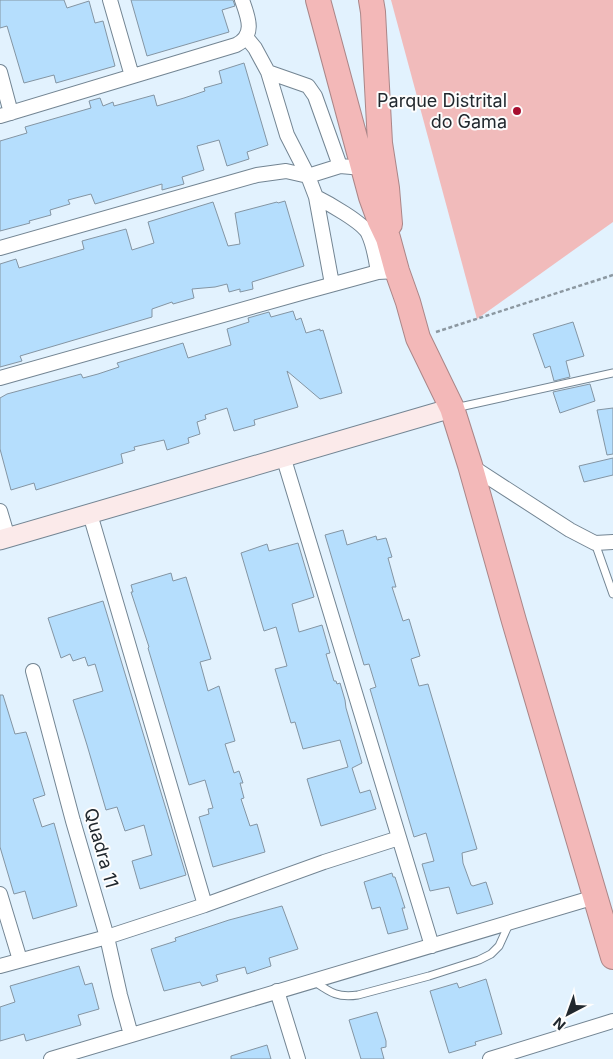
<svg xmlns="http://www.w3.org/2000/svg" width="613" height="1059" viewBox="0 0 613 1059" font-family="Inter,sans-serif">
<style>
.green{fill:#f1bbbb}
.building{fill:#b5defd;stroke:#8495a3}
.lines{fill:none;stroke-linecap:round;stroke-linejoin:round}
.lane-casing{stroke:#738593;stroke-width:9}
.street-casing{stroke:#738593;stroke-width:16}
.secondary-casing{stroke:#738593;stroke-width:21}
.highway-casing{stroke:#aa8688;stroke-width:26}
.path{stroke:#8c98a1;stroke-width:2.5;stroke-dasharray:4 2.5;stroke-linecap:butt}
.lane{stroke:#fff;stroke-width:7}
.street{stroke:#fff;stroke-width:14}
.secondary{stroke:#fbeaea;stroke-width:19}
.highway{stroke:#f3b8b8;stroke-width:24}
.poi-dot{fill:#a70e2f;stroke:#fdfdfd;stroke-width:2}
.labels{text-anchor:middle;stroke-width:4;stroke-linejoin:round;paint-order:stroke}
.poi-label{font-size:18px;fill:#21282e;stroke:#fdfdfd;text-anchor:end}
.street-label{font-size:18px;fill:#21282e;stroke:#fdfdfd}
</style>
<rect width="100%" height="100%" fill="#e2f2fe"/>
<path class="green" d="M391,0h222v222l-136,97z"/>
<path class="building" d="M0,0h64l3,8 22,-7 6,22 8,-2 12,45 -59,17 -2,-8 -30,8 -17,-57 -7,2z
M131,0h102l2,6 -13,4 7,22 -82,24z
M244,63l24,82 -21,7 2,7 -22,7 -8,-26 -22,6 7,24 -22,7 2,7 -22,6v-6l-67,20 -4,-10 -23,6 2,4 -20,6 1,5 -22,6 1,2 -30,8v-90l27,-8 -2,-6 66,-19 -2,-7 11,-3 3,8 10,-4 1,4 40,-11 3,11 27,-8 21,-7 -1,-3 18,-5 -3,-12z
M285,201l19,65 -52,16 1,7 -13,3v-3l-11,3 -2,-8 -12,3 -23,2 2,9 -21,6 -1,-2 -20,7v8l-132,39 2,5 -22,6v-103l16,-5 3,9 65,-19 -2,-8 44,-12 6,21 22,-7 -6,-21 65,-20 15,44 12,-2 -5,-31 42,-11 1,1z
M293,311l3,9 5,-2 5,15 14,-4v2l3,-1 19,63 -22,6 -33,-28 11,36 -44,13 1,5 -21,6 -7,-23 -22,7 1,4 -9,3 3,12 -12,4 1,5 -22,7 -3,-10 -30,7 1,3 -14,4 2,9 -87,27 -2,-7 -23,7 -11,-41v-51l7,-4 74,-20 2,4 15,-4 21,-7 -2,-4 66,-20 5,15 43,-13 -4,-16 22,-7 -1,-4 21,-6 2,5z
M573,322l11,34 -18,5 4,16 -16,4 -4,-15 -5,2 -12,-34z
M590,384l5,17 -35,12 -7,-21z
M613,408v46l-6,1 -10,-45z
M613,458v17l-29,7 -5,-16z
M343,530l4,15 29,-9 1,4 9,-2 6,19 -4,1 8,29h-4l11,34 6,-2 11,37 -9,3 8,27 9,-2 49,165 -15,4 1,10 8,22 2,1 13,-4 7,22 -36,10 -8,-27 -19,4 -8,-27 12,-3 -8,-28 -12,4 -44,-148 6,-2 -7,-23 -5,1 -39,-130z
M298,543l16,54 -22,7 7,28 23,-7 8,28 -4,1 8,27h2l1,3 3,-1 5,17 1,8 16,55 -10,5 8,25 10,-3 6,19 -55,17 -14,-47 41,-12 -8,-27 -37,9 -8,-27 -4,1 -16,-54 12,-3 -11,-39 -12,4 -23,-78 26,-9 2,7z
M171,573l2,8 13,-4 25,82 -11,3 8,29 11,-5 16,55 -10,3 9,29 5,-2 4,12h-3l4,15 -3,1 9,27 7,-2 8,28 -52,15 -14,-50 10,-3 -1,-5 5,-1 -8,-28 -16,5 -41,-137 1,-1 -18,-55h2l-2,-7z
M103,601l83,274 -46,14 -8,-28 20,-6 -8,-30 -19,6 -8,-24 -11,3 -19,-65 -14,-45 30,-9 -8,-27 -7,2 -3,-9 -12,4 -3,-7 -9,4 -13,-40z
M0,695h3l12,39 11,-2 3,9 16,54 -12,4 9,28 12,-4 23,83 -44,13 -8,-28 -11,3 -14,-47z
M392,873l1,4h2l10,31h-3l6,21 -20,5 -8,-27 -8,2 -8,-27z
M282,906l16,43 -29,9 2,8 -24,8 -2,-7 -29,8 2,6 -16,5 -2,-4 -36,9 -13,-42 25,-8 -1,-3 54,-18z
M79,966l6,19 7,-2 7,26 -21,6 3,10 -55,16 -2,-7 -24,7v-34l15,-5 -5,-16z
M486,979l16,55 -27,8 1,3 -27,8 -19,-62 27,-8 2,5z
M377,1012l9,29v6l-5,1 3,11h-23l-12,-39z
M267,1045l4,14h-40v-3z"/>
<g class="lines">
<defs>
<path id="lane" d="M455,408l158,-35
M595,543l18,51
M315,982c16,11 23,16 43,13l71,-19 50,-16 12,-6 8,-8 10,-22"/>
<path id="street" d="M110,0l22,76
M246,37l9,11 13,24 19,63 21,41 8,21 16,87
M0,72l11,41
M268,72l40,14 7,10 25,70
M0,116l236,-71c20,-10 12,-28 6,-45
M316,197c12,6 46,25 52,36 6,12 8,27 10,39
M0,248l257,-73 29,-4 22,5 32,-10 23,2
M0,378l301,-85 77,-21 19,-1
M283,456l149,490
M471,466l99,64 25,13 18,-1
M0,511l8,27
M90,514l115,391
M33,671l40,150 34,116 13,58 11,40
M0,894l20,66
M0,966l107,-29 98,-32 119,-43 75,-24
M277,991l21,68
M51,1059l544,-162
M490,1059l123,-38"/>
<path id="secondary" d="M0,540l452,-132"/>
<path id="highway" d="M318,0l53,197 8,22 9,19 9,33 11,31 10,36 34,70 18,57 44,156 99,336
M371,0l2,12 7,131 7,45 3,36"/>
</defs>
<use href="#lane" class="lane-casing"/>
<use href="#street" class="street-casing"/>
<use href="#secondary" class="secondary-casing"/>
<use href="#highway" class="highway-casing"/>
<path class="path" d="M436,332l177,-57"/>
<use href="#lane" class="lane"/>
<use href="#street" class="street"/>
<use href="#secondary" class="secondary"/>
<use href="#highway" class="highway"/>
</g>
<circle class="poi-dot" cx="517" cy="111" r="5"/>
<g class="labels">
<g class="poi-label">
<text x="507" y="107">Parque Distrital<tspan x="507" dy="21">do Gama</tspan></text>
</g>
<g class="street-label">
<text transform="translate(101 848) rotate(74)" y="6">Quadra 11</text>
</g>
</g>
<g transform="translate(568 1014) rotate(221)" stroke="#fdfdfd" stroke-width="4" paint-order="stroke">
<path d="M0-4L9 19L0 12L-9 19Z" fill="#21282e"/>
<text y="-8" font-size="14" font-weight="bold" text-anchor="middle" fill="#21282e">N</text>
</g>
</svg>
